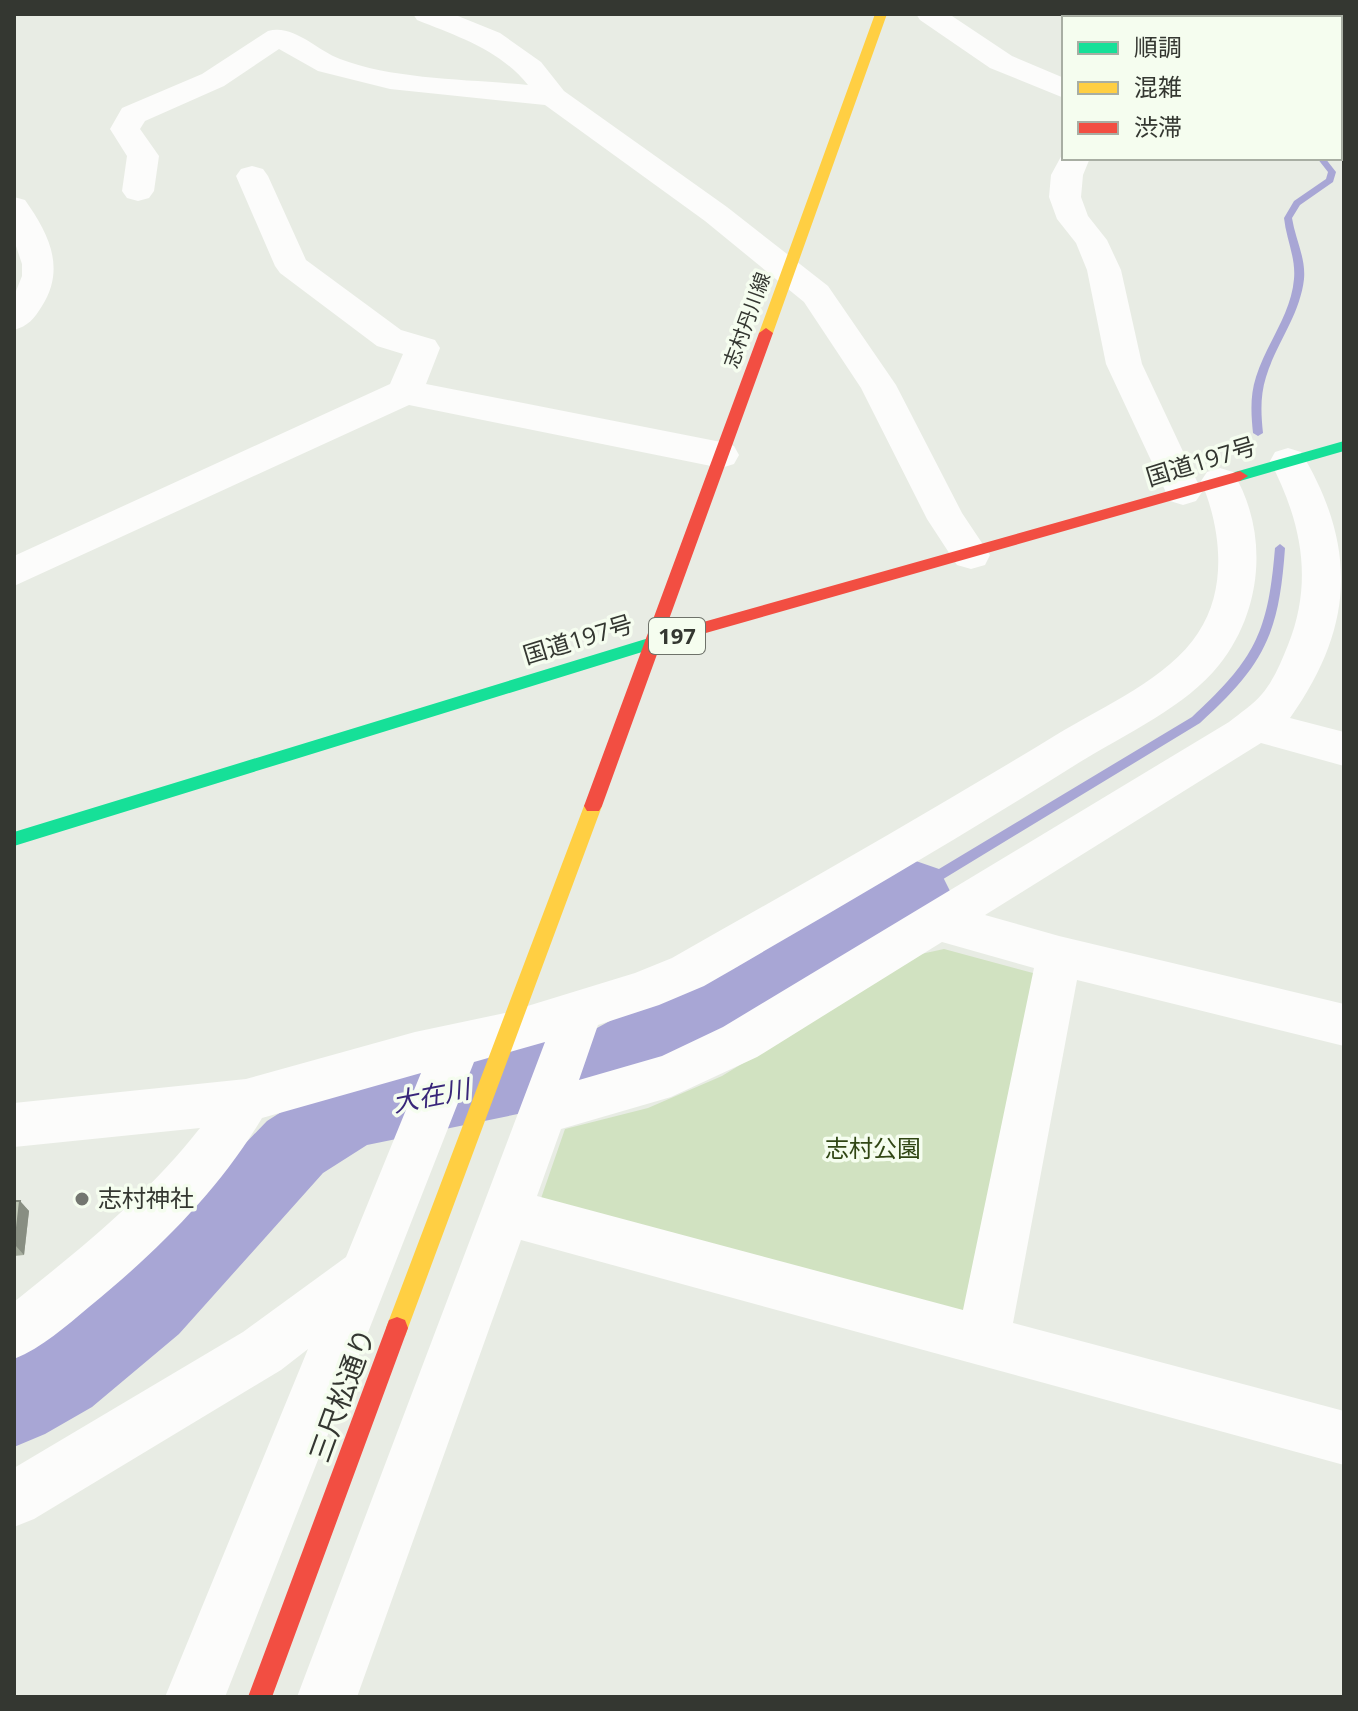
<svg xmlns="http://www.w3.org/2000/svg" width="1358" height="1711" viewBox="0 0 1358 1711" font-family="'Open Sans','Noto Sans JP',sans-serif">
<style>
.green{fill:#d1e2c1}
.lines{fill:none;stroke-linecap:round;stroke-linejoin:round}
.stream{fill:#a8a6d5;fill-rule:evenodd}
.river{fill:#a8a6d5;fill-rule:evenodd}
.street{fill:#fcfcfb;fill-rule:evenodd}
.fast{fill:#16e098;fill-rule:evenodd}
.slow{fill:#ffcf43;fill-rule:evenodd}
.jam{fill:#f24e42;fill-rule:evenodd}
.wall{fill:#a8afa0}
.shaded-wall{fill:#888e82}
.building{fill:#c3cbba;stroke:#888e82;stroke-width:2}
.poi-dot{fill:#737670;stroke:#f5fdef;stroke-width:3}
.labels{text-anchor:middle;stroke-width:7;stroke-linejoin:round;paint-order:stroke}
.far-street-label{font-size:20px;fill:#343731;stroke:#f5fdef}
.shield{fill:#f5fdef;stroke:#6e726a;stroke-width:2}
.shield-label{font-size:22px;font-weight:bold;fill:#343731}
.street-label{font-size:24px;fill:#343731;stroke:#f5fdef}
.park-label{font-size:24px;fill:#304614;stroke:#f5fdef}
.poi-label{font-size:24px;fill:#343731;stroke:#f5fdef;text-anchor:start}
.water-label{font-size:26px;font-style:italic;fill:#382679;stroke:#f5fdef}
.near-street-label{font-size:28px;fill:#343731;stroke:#f5fdef}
</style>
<rect width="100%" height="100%" fill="#e8ece4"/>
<path class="green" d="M944,949l89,24 10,13 -77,332 -428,-111 27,-78 83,-21 74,-32 199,-122z"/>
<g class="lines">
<path class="stream" d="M1228,14h8l2,4h-8z
M1317,158h8l11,14 -3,10 -33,23 -8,13c3,20 14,40 12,61 -4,36 -28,65 -38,98 -6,19 -5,37 -3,56l-5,3 -5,-3c-2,-19 -3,-38 3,-56 10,-33 35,-62 38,-98 2,-21 -8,-41 -10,-61l10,-17 32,-22 2,-7z
M1280,544l5,4c-6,87 -21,117 -85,175l-283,172h-8l-2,-4 2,-4 283,-170c63,-58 76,-84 83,-169z"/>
<path class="river" d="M913,860l26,9 11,22 -11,22 -300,172 -28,10 -244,50 -44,28 -144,161 -87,73 -47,27 -31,13v-93l16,-9 89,-71 148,-153 55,-35 28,-10 247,-48 290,-159z"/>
<path class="street" d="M413,14h40l47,19 41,29 23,29 163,116 101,79 68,99 66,128 28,42 -5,10 -14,4 -14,-4 -30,-46 -66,-131 -57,-86 -99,-81 -160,-116 -155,-16 -72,-18 -39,-22 -55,37 -79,35 -5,8 19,27 -5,35 -5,7 -11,3 -11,-3 -5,-7 5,-35 -17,-27 12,-21 80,-34 66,-43c26,-7 48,19 72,28 55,21 129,20 188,26 -28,-35 -71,-49 -111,-65z
M916,14h33l63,42 52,22v20l-74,-30 -70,-48z
M1064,151v7h26l-7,17 -2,22 7,19 19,24 14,30 21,94 60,128 -6,9 -13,4 -13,-4 -64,-137 -19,-94 -11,-27 -19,-24 -8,-22 2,-22z
M252,166l11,3 5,7 38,84 95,70 34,10 5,8 -14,36 295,58 13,4 5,9 -5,9 -13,4 -312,-63 -395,181v-30l376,-172 13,-30 -26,-8 -97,-73 -5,-7 -39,-90 5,-7z
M14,197l11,3c24,34 41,68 17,106 -8,13 -14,20 -28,24v-34l8,-20v-12l-8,-24z
M1288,448l13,4c57,95 53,176 -11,266l54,14v34l-83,-23 -276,172 74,21 285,68v42l-267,-66 -64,343 331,88v54l-823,-225 -164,457h-60l248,-655 -71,20 -249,635h-60l143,-348 -27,21 -247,149 -20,8v-59l229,-136 103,-75 75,-184 -159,45c-44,74 -107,135 -173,189 -24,20 -46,40 -75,52v-57c66,-53 134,-107 186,-174l-186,19v-44l232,-24 169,-47 90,-19 130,-40 37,-15c129,-73 258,-146 384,-223 46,-28 113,-57 142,-102 30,-45 23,-105 3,-152l6,-9 13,-4 13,4c36,60 30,138 -14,193 -32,41 -95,70 -139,97 -124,78 -250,151 -376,224l-45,19 -61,20 -19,55 83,-24 61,-29 506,-305c11,-9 24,-17 33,-28 12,-14 19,-32 26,-49 26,-65 13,-124 -18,-184l5,-9zM942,942l92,26 -71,342 -426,-114 24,-67 110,-32 86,-40z"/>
<path class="fast" d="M1344,441v10l-104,30 -8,-5 3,-4z
M662,634l6,2 2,4 -2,4 -654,202v-14z"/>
<path class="slow" d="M875,14h12l-114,319 -2,3h-10l-2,-3z
M593,799l6,2 3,5 -194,522 -3,8 -8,3 -8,-3 -3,-8 198,-522 3,-5z"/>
<path class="jam" d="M766,328l7,5 -109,300 576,-162 8,5 -8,5 -580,165 -58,160 -3,5h-12l-3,-5 175,-473z
M397,1317l8,3 3,8 -136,369h-24l138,-369 3,-8z"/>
</g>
<path class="wall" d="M14,1201h6l9,10 -5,44 -10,1z"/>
<path class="shaded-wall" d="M20,1201l9,10 -5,44 -9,-10z"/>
<path class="building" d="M14,1201h6l-5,44 -1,1z"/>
<circle class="poi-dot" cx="82" cy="1199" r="8"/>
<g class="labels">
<g class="far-street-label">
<text transform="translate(747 320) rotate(-70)" y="7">志村丹川線</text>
</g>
<rect class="shield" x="649" y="618" width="56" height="36" rx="6"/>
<g class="shield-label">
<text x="677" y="644">197</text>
</g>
<g class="street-label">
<text transform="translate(1201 462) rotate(-17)" y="8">国道197号</text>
<text transform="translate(578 640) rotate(-17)" y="8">国道197号</text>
</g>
<g class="park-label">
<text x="873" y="1157">志村公園</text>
</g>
<g class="poi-label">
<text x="98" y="1207">志村神社</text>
</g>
<g class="water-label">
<text transform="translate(431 1096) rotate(-11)" y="9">大在川</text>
</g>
<g class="near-street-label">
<text transform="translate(342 1395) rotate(-70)" y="10">三尺松通り</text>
</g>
</g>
<rect width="1358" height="1711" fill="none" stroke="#343731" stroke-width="32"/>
<rect x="1062" y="16" width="280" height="144" fill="#f5fdef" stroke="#a8aea3" stroke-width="2"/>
<rect x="1078" y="42" width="40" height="12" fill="#16e098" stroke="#a8aea3" stroke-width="2"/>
<text x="1134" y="56" font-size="24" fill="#343731">順調</text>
<rect x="1078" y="82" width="40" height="12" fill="#ffcf43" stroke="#a8aea3" stroke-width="2"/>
<text x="1134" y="96" font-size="24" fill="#343731">混雑</text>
<rect x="1078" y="122" width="40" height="12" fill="#f24e42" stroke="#a8aea3" stroke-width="2"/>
<text x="1134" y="136" font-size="24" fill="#343731">渋滞</text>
</svg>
